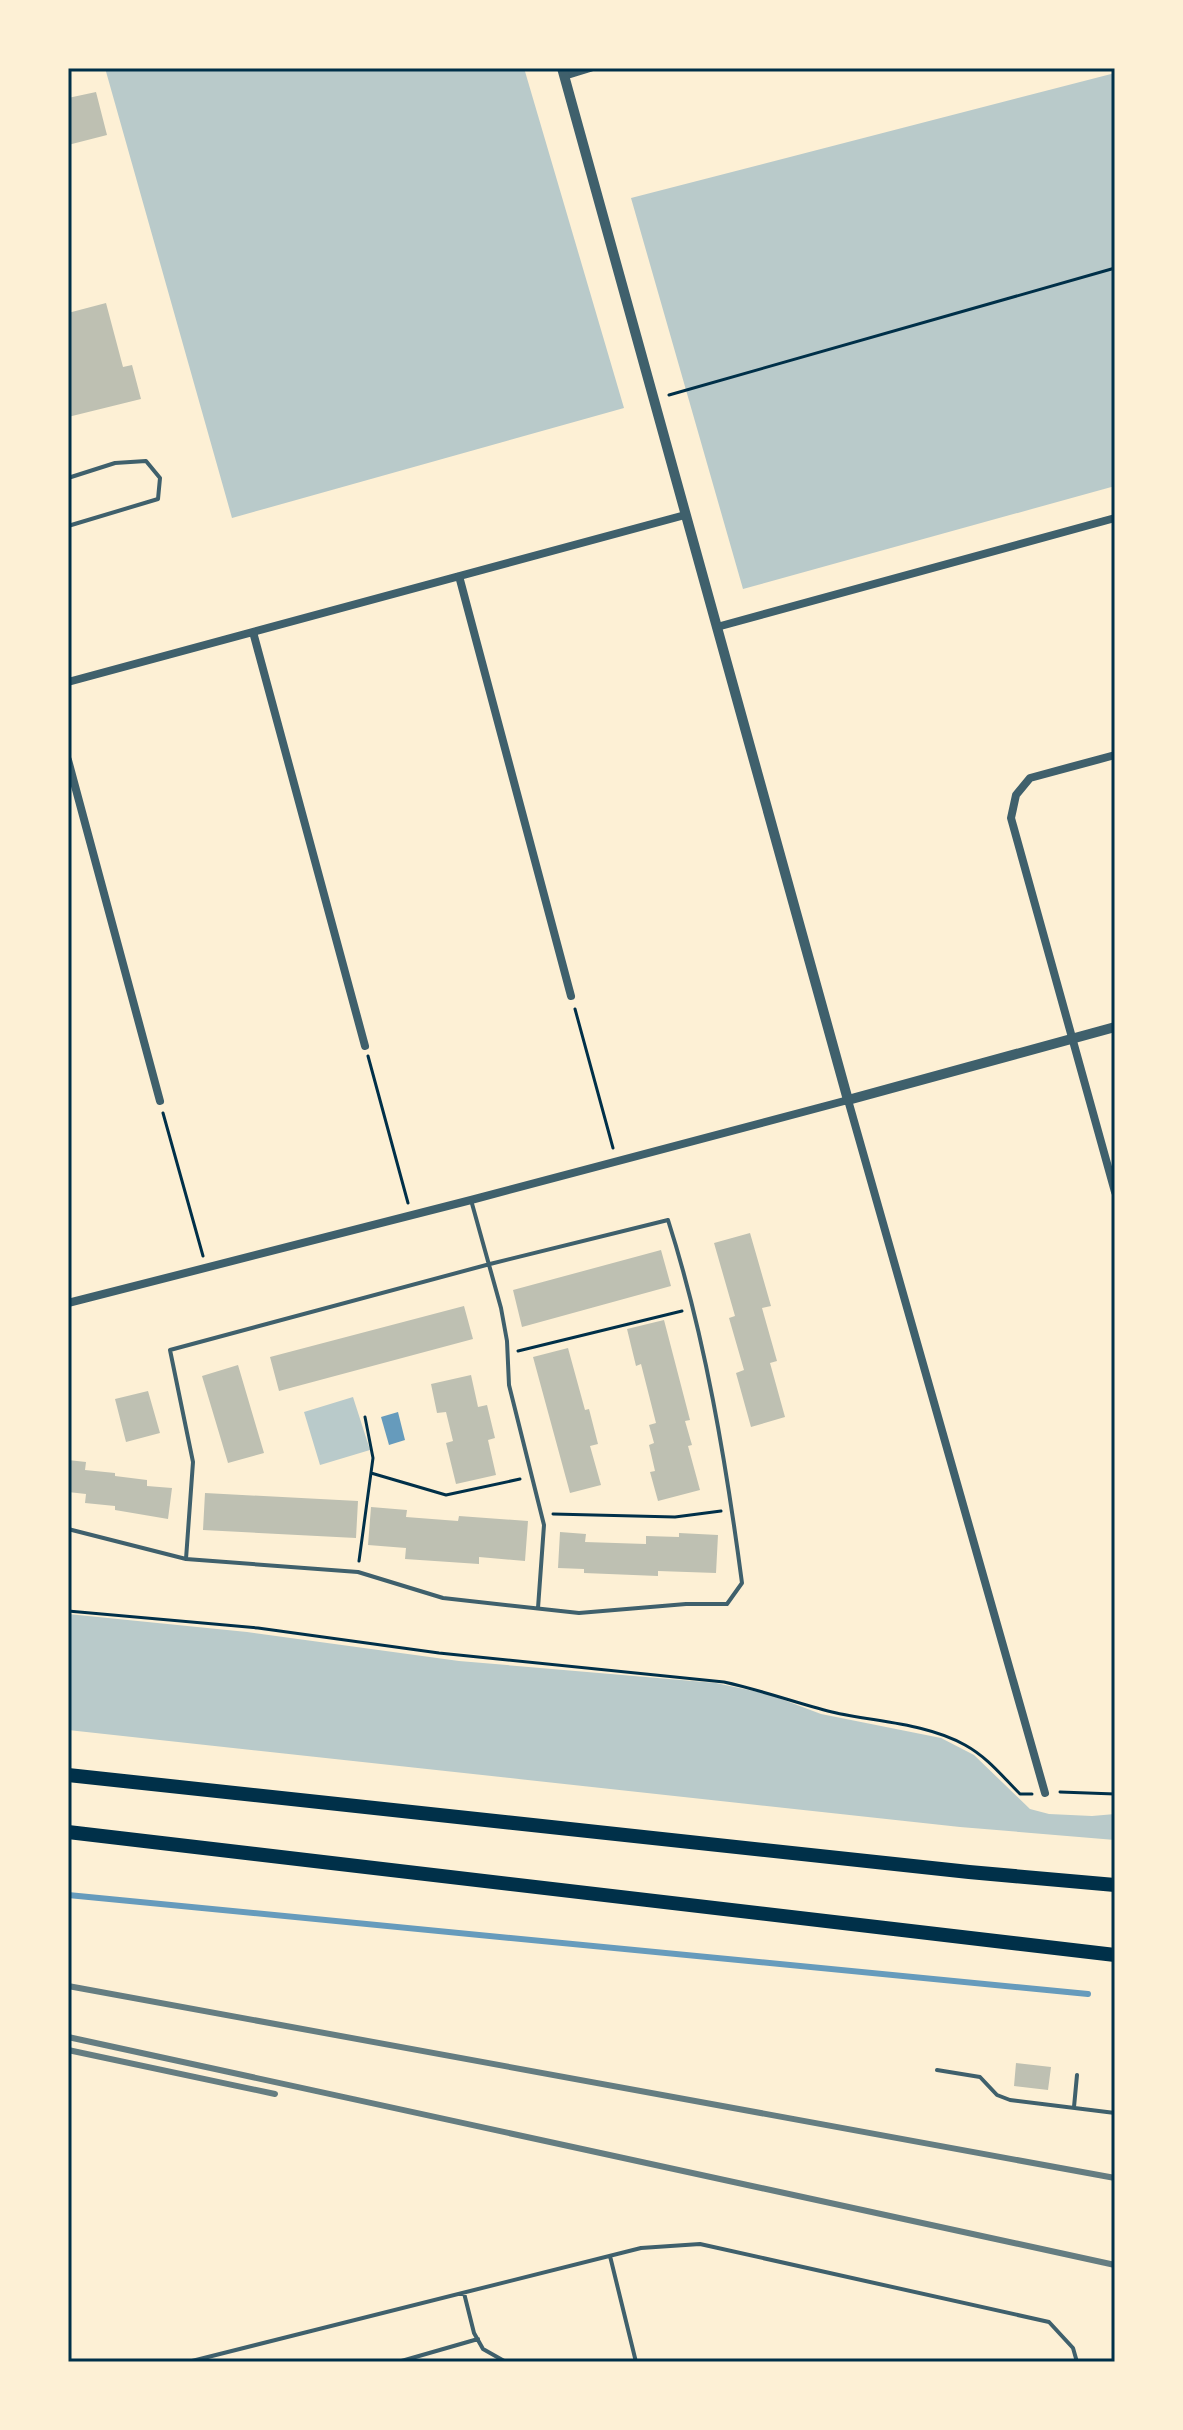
<svg xmlns="http://www.w3.org/2000/svg" width="1183" height="2430" viewBox="0 0 1183 2430" font-family="'Varela Round',sans-serif">
<style>
.green{fill:#b9caca}
.water{fill:#669bbc}
.lines{fill:none;stroke-linecap:round;stroke-linejoin:round}
.stream{stroke:#669bbc;stroke-width:6}
.building{fill:#bec0b2}
.path{stroke:#003049;stroke-width:3}
.service{stroke:#3f606c;stroke-width:4}
.minor{stroke:#3f606c;stroke-width:8}
.tertiary{stroke:#3f606c;stroke-width:10}
.motorway{stroke:#003049;stroke-width:14}
.rail{stroke:#657d81;stroke-width:6}
.neatline{fill:none;stroke:#003049;stroke-width:3}
</style>
<rect width="100%" height="100%" fill="#fdf0d5"/>
<path class="green" d="M105,68h419l100,340 -392,110z
M1115,73v413l-372,103 -112,-391z
M353,1397l17,53 -50,15 -16,-53z
M68,1614l179,18 212,29 257,22 52,11 53,20 120,24 33,17 56,54 19,5 43,2 23,-2v26l-155,-13 -892,-97z"/>
<path class="water" d="M398,1412l7,28 -16,5 -8,-28z"/>
<g class="lines">
<path class="stream" d="M68,1895l1020,99"/>
</g>
<path class="building" d="M96,92l11,43 -39,10v-47z
M106,303l17,64 9,-2 9,34 -73,18v-104z
M750,1233l21,73 -9,2 15,53 -7,2 15,54 -34,10 -15,-54 8,-3 -15,-52 6,-2 -21,-73z
M661,1250l10,36 -149,41 -9,-37z
M464,1306l9,33 -194,52 -9,-34z
M664,1320l26,100 -5,1 7,24 -4,1 12,44 -42,11 -8,-29 5,-1 -6,-26 5,-2 -5,-18 7,-2 -15,-59 -5,2 -9,-37z
M568,1348l17,62 4,-1 9,35 -8,2 11,39 -31,8 -37,-136z
M238,1365l26,88 -36,10 -26,-87z
M471,1375l7,32 9,-2 8,33 -7,2 8,35 -40,9 -10,-41 7,-2 -7,-29 -9,1 -6,-29z
M148,1391l12,42 -34,9 -11,-43z
M68,1460l18,2 -1,8 30,3v3l32,4v6l25,2 -4,31 -53,-9v-4l-30,-3 1,-9 -18,-2z
M205,1493l153,8 -2,37 -153,-8z
M371,1507l36,3 -1,7 52,4 1,-5 69,5 -3,40 -46,-4v7l-74,-5 1,-11 -38,-3z
M560,1532l26,2 -1,8 61,2v-8l33,1v-4l39,2 -2,38 -58,-2v5l-74,-3v-4l-26,-1z
M1016,2063l35,4 -3,23 -34,-4z"/>
<g class="lines">
<path class="path" d="M669,395l446,-127
M575,1009l38,139
M368,1056l40,147
M163,1113l40,143
M518,1351l164,-40
M371,1473l75,22 74,-16
M553,1514l122,3 46,-6
M359,1561l14,-103 -8,-41
M68,1611l190,17 181,25 285,29c37,8 72,21 108,30 43,10 94,11 133,33 22,12 37,31 55,49h12
M1060,1792l55,2"/>
<path class="service" d="M68,478l47,-15 31,-2 14,17 -2,21 -90,27
M471,1200l30,108 6,33 2,44 35,140 -6,83
M68,1529l118,30 172,13 85,26 136,15 107,-9h41l15,-21c-16,-121 -37,-247 -74,-363l-178,44 -320,86 23,112 -7,97
M937,2070l43,7 17,18 13,5 105,13
M1074,2107l3,-32
M610,2256l26,106
M464,2293l10,40 9,16 23,13
M188,2362l453,-114 59,-4 349,78 24,26 4,14
M398,2362l80,-23"/>
<path class="minor" d="M564,76l26,-8
M459,576l112,420
M717,627l398,-109
M253,632l112,414
M68,682l617,-167
M1115,755l-85,23 -14,17 -5,23 104,374
M68,760l92,341
M68,1303l403,-103 377,-100 197,693"/>
<path class="tertiary" d="M562,68l286,1032 267,-73"/>
<path class="motorway" d="M68,1775l901,97 146,13
M68,1832l1047,123"/>
<path class="rail" d="M68,1986l1047,192
M68,2037l1047,228
M68,2050l207,44"/>
</g>
<rect width="1183" height="2430" fill="none" stroke="#fdf0d5" stroke-width="140"/>
<rect x="70" y="70" width="1043" height="2290" class="neatline"/>
</svg>
